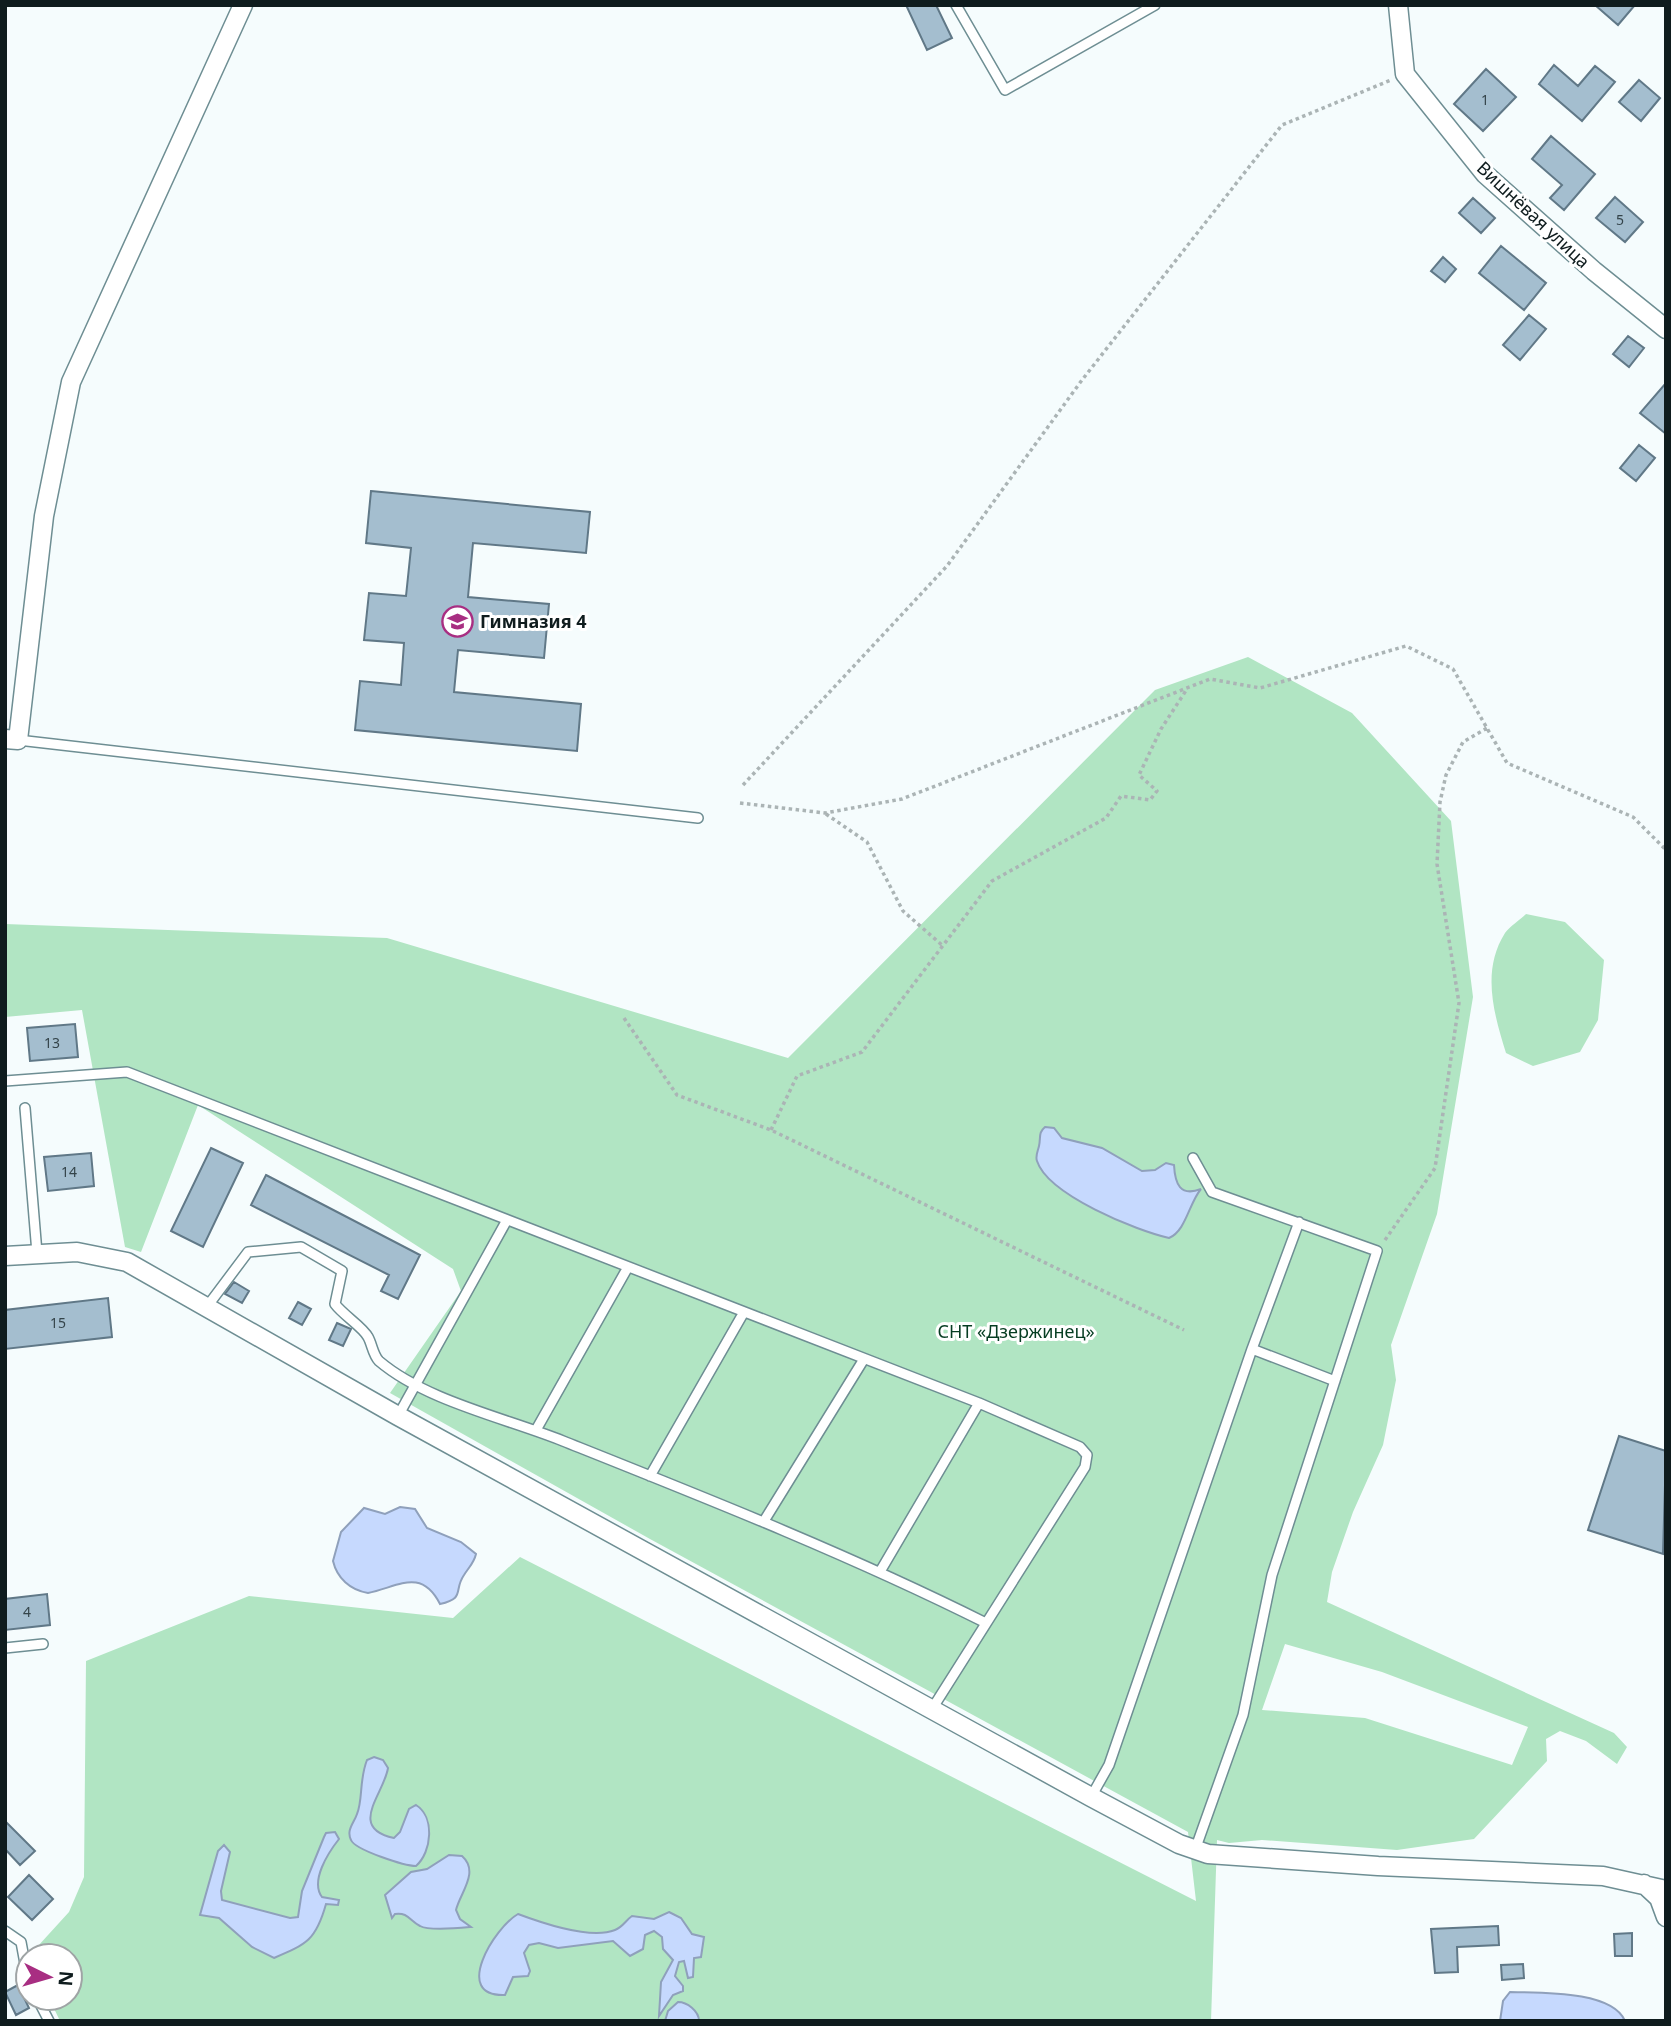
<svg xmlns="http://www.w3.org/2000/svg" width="1671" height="2026" viewBox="0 0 1671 2026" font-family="'Noto Sans',sans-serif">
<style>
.green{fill:#b1e5c3;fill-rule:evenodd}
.water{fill:#c6d9fe;stroke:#8fa0bb;stroke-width:2}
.building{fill:#a4becf;stroke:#607887;stroke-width:2}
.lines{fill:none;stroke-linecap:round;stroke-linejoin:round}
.service-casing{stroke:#6e8e93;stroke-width:12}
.minor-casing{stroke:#6e8e93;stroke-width:21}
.path{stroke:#abb4b5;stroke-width:3.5;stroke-dasharray:3.5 3.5;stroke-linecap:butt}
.service{stroke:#fff;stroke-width:9}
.minor{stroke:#fff;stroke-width:18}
.labels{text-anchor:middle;stroke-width:6;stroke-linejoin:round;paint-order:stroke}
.number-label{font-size:14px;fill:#34444a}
.street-label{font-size:18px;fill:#0f1c1e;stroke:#fff}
.poi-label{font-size:18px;font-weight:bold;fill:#0f1c1e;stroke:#fff;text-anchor:start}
.park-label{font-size:18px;fill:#063d22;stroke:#fff}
</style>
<rect width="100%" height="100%" fill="#f5fcfd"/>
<path class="green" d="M1248,657l104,56 99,108 22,176 -36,217 -46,131 5,35 -13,65 -30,67 -21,60 -5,30 287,131 13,14 -10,17 -31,-23 -26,-10 -14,8 1,22 -73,78 -77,11 -135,-10 -33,3 -12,-3 -6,181h-1151l-11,-23h21v-42h-34l2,-10 31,-34 15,-35 2,-216 163,-65 204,22 67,-61 676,344 -8,-69 -538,-293 -260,-146 71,-102 -8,-22 -255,-164 -57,147 -16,-5 -43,-237 -77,7v-93l382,14 401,120 367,-368zM1285,1644l97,28 146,55 -16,38 -147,-47 -103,-8z
M1526,914l39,8 39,38 -6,60 -18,32 -47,14 -27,-13c-12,-39 -25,-82 -1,-120 5,-7 15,-13 21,-19z"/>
<path class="water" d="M1045,1127l9,1 8,10 40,10 40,23 13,-1 11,-7 8,2c1,19 6,32 27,24 -12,14 -15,42 -32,49 -32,-7 -121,-43 -132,-77 -2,-5 1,-10 2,-15 2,-9 -1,-13 6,-19z
M400,1507l15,2 12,19 34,14 15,12c-2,9 -7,13 -12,21 -11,16 2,23 -24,29 -19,-37 -42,-17 -72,-11 -18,-3 -31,-15 -35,-32l8,-29 23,-24 21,6z
M374,1757l9,3 5,8c-4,26 -41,60 6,70l6,-6 9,-23 7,-4c19,12 16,47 0,61 -11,0 -61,-16 -65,-26 -5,-10 3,-17 6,-26 6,-14 2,-34 10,-54z
M335,1832l4,7c-11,14 -29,42 -17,58l17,3 -1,5 -12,-1c-10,36 -19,40 -52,54l-22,-11 -33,-29 -19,-3 18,-64 6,-6 6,7 -9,39 1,9 68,18 8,-1 4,-26 22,-54 2,-4z
M449,1855l13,1c18,16 -2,37 -6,54l4,9 11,8c-11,1 -42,4 -51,-1 -10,-5 -12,-14 -25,-12l-3,4 -7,-23 26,-23 16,-3z
M669,1912l12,6 11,16 12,3 -3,20 -7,1 -1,19 -5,1 -4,-17 -5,1 -4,14 8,10v5l-10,4 -14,21 2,-34 12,-22 -10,-11 -1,-12 -8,-6 -9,4 -2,14 -13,7 -17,-15 -55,7 -19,-5 -10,2 -5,8 6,18 -2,5 -15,1 -8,18c-54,2 -10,-68 13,-81 24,9 72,26 97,16 8,-3 11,-10 17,-14l22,3z
M1510,1992c28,1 102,-2 115,29h-125l3,-20z
M678,2002c9,0 21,9 21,19h-34l3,-10z"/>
<path class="building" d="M906,5h30l16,33 -25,12z
M1595,5h40l-17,20z
M1554,65l24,21 17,-20 20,16 -33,39 -43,-37z
M1486,69l30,28 -33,34 -29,-27z
M1639,80l21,18 -19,23 -22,-19z
M1551,136l44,38 -31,36 -14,-12 12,-13 -30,-26z
M1615,197l28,25 -18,20 -29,-24z
M1473,198l22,20 -14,15 -22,-20z
M1501,246l45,37 -22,27 -45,-37z
M1443,257l13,12 -11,13 -14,-11z
M1529,315l17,14 -26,31 -17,-15z
M1628,336l16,12 -15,19 -16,-13z
M1666,383v51l-26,-21z
M1639,445l16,13 -19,23 -16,-13z
M371,491l219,21 -4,41 -113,-10 -5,54 81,7 -5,54 -86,-8 -4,42 127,12 -4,47 -222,-21 5,-49 41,4 3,-42 -40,-3 5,-47 37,3 5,-48 -45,-5z
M75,1024l3,33 -48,4 -3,-33z
M211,1148l32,15 -40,84 -32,-16z
M91,1153l3,33 -46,5 -4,-34z
M266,1175l154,80 -22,44 -17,-8 8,-16 -138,-70z
M234,1282l15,9 -7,12 -17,-9z
M108,1298l4,39 -107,12v-39z
M298,1302l13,7 -9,16 -13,-7z
M337,1323l14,6 -8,17 -14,-6z
M1619,1436l47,15 -3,103 -75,-24z
M47,1594l3,31 -45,5v-31z
M5,1821l30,30 -15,14 -15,-16z
M29,1875l24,24 -21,21 -24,-23z
M1498,1926l1,19 -42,2 1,25 -23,1 -4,-44z
M1632,1933v23h-17l-1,-22z
M1523,1964l1,14 -22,2 -1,-15z
M18,1985l11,23 -13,7 -11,-23z"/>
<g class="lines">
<defs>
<path id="service" d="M956,5l49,85 150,-85
M18,740l680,78
M5,1081l122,-9 852,331 101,44 7,8 -2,12 -153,242
M25,1108l12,145
M1193,1158l19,34 165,59 -105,324 -29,140 -48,135
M1299,1222l-47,127 83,32
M206,1308l42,-56 53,-5 41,24 -7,33c8,11 28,23 33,33 4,7 5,18 11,24 47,40 127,57 184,80 143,57 285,113 423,182
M398,1416l109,-196
M536,1430l92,-163
M650,1476l94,-164
M764,1521l100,-162
M881,1570l98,-167
M5,1648l38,-4
M1091,1797l18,-32 143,-416
M5,1931l16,11 7,38
M37,1998l12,23"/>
<path id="minor" d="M1398,5l7,69 80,100 109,97 72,58
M5,739l13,1 26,-224 27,-134 172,-377
M5,1256l72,-4 50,10 271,154 693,381 88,47 29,10 170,12 225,10 63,14
M1644,1884l15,14 7,19"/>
</defs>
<use href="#service" class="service-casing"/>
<use href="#minor" class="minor-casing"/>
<path class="path" d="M743,785l204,-219 135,-186 200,-255 109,-45
M740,803l85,10 77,-14 308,-120 50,9 146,-42 47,23 54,94 126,54 33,33
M826,814l41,28 36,69 40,35
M624,1018l53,77 94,35 413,200
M771,1130l26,-54 65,-24 130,-171 114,-63 15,-22 29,4 7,-9 -18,-16 22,-46 26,-40
M1385,1240l50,-72 24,-165 -22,-139 3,-62 6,-27 17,-33 24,-14"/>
<use href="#service" class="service"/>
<use href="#minor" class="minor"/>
</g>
<defs>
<symbol id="school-ring" viewBox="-11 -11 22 22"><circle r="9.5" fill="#fff" stroke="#a82e82" stroke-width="1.5"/><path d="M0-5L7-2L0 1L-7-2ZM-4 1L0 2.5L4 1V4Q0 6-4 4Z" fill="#a82e82"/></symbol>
</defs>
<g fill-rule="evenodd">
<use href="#school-ring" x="440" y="604" width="35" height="35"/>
</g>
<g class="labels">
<g class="number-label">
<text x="1485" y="105">1</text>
<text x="1620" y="225">5</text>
<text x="52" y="1048">13</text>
<text x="69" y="1177">14</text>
<text x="58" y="1328">15</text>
<text x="27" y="1617">4</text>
</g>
<g class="street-label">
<text transform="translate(1533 215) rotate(43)" y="6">Вишнёвая улица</text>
</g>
<g class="poi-label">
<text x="480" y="628">Гимназия 4</text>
</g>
<g class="park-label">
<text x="1016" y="1338">СНТ «Дзержинец»</text>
</g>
</g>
<rect width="1671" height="2026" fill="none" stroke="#0f1c1e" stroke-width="14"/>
<g transform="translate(49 1977) rotate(95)"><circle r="33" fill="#ffffff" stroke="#9fa4a5" stroke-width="2"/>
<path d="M0-5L12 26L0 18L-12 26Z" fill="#a82e82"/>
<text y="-10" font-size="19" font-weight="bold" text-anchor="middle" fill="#0f1c1e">N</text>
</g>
</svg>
